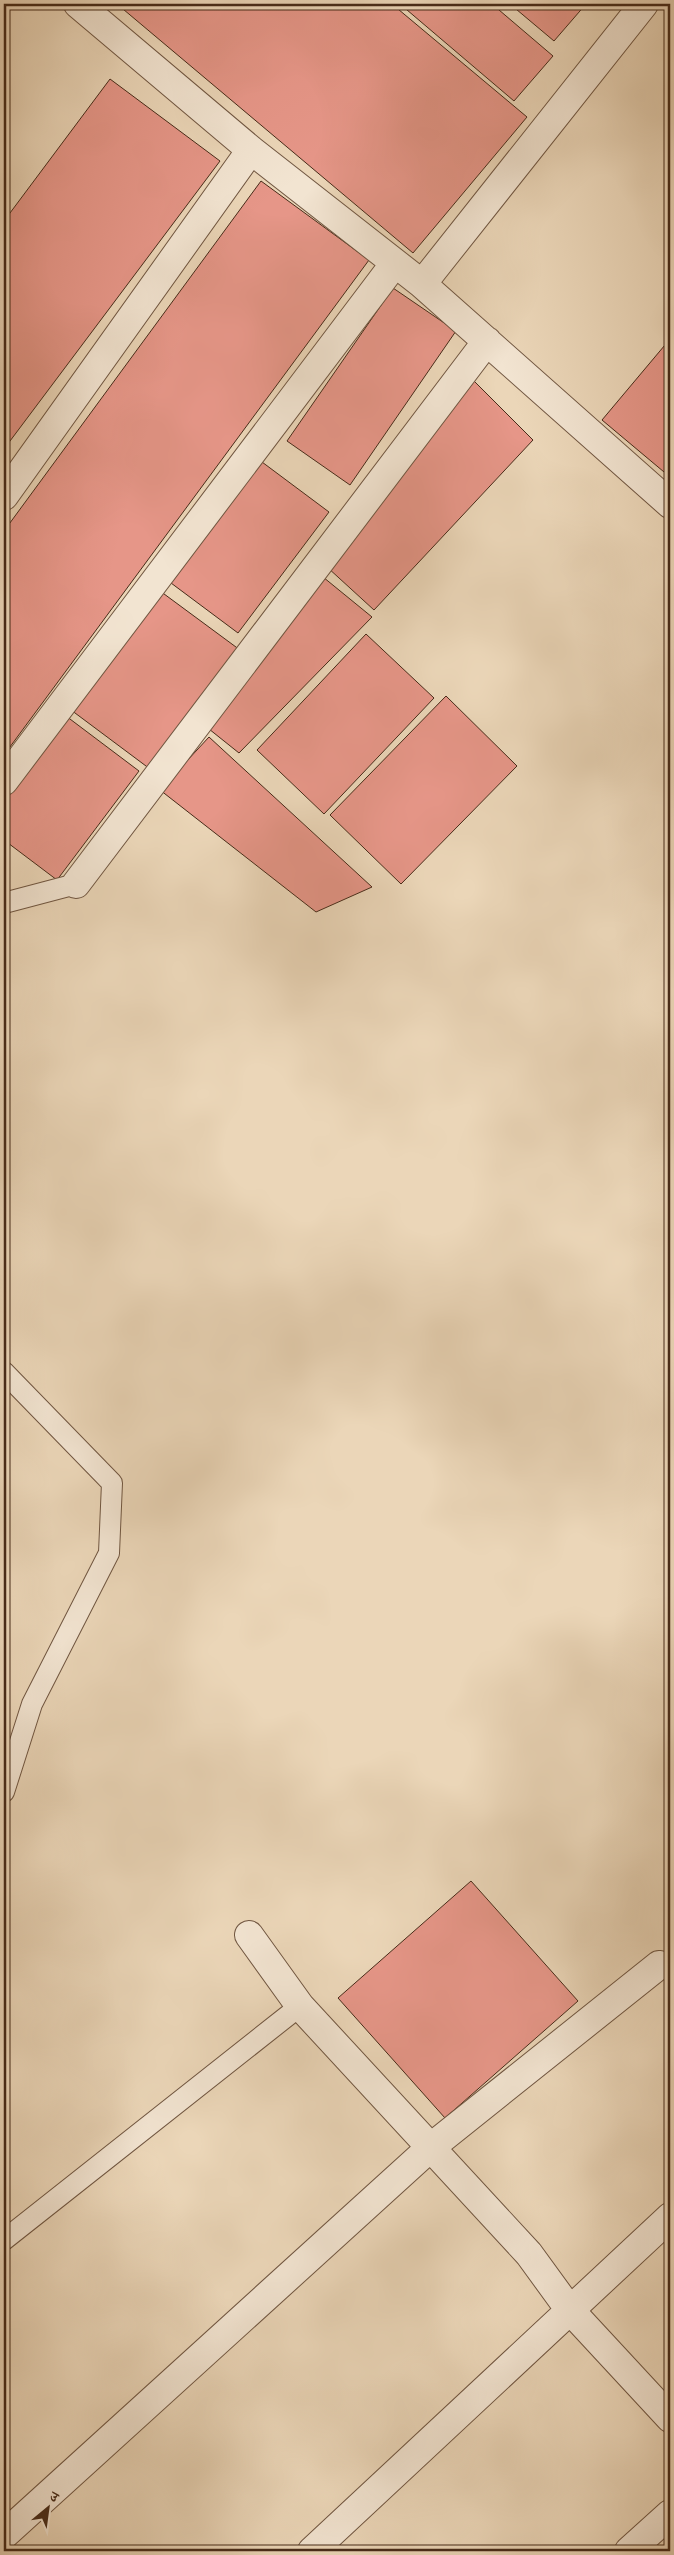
<svg xmlns="http://www.w3.org/2000/svg" width="674" height="2555" viewBox="0 0 674 2555" font-family="'Libre Bodoni','Noto Serif Devanagari',serif">
<style>
.building{fill:#e69688;stroke:#472b19}
.lines{fill:none;stroke-linecap:round;stroke-linejoin:round}
.lane-casing{stroke:#705641;stroke-width:22}
.street-casing{stroke:#705641;stroke-width:30}
.lane{stroke:#f2e4d1;stroke-width:20}
.street{stroke:#f2e4d1;stroke-width:28}
</style>
<rect width="100%" height="100%" fill="#ebd6b8"/>
<filter id="stains"><feTurbulence type="fractalNoise" baseFrequency=".004" numOctaves="4"/><feColorMatrix values="0 0 0 0 .2 0 0 0 0 .09 0 0 0 0 .02 0 0 0 .5 -.17"/></filter>
<radialGradient id="worn" r=".72"><stop offset=".6" stop-color="#630" stop-opacity="0"/><stop offset="1" stop-color="#630" stop-opacity=".3"/></radialGradient>
<path class="building" d="M117,4h275l135,113 -114,136z
M400,4h92l61,52 -39,45z
M510,4h76l-32,37z
M110,79l110,82 -216,288v-228z
M261,181l108,79 -365,495v-224z
M393,288l63,43 -106,154 -63,-44z
M670,339v138l-68,-57z
M470,377l63,63 -159,170 -47,-43z
M262,462l67,50 -91,121 -67,-50z
M323,577l49,40 -133,136 -35,-28z
M156,588l84,62 -90,119 -83,-62z
M366,634l68,64 -110,116 -67,-64z
M446,696l71,70 -116,118 -71,-69z
M62,713l77,58 -82,109 -53,-40v-50z
M209,737l163,150 -56,25 -156,-122z
M471,1881l107,120 -133,117 -107,-120z"/>
<g class="lines">
<defs>
<path id="lane" d="M4,903l72,-19
M4,1372l108,111 -3,70 -77,151 -28,88
M4,2240l296,-234"/>
<path id="street" d="M78,4l173,146 171,134 248,220
M422,284l222,-280
M4,496l247,-346
M4,781l391,-518
M76,884l411,-543
M249,1935l51,71 229,248 40,55 101,109
M4,2535l426,-387 229,-183
M312,2551l358,-334
M629,2551l41,-37"/>
</defs>
<use href="#lane" class="lane-casing"/>
<use href="#street" class="street-casing"/>
<use href="#lane" class="lane"/>
<use href="#street" class="street"/>
</g>
<rect width="674" height="2555" fill="none" stroke="#ebd6b8" stroke-width="20"/>
<rect x="5" y="5" width="664" height="2545" fill="none" stroke="#472b19" stroke-width="2.5"/>
<rect x="10" y="10" width="654" height="2535" fill="none" stroke="#472b19"/>
<g transform="translate(48 2508) rotate(29)" stroke="#f2e4d1" stroke-width="4" paint-order="stroke">
<path d="M0-4L9 19L0 12L-9 19Z" fill="#472b19"/>
<text y="-8" font-size="14" font-weight="bold" text-anchor="middle" fill="#472b19">उ</text>
</g>
<rect width="100%" height="100%" filter="url(#stains)"/>
<rect width="100%" height="100%" fill="url(#worn)"/>
</svg>
